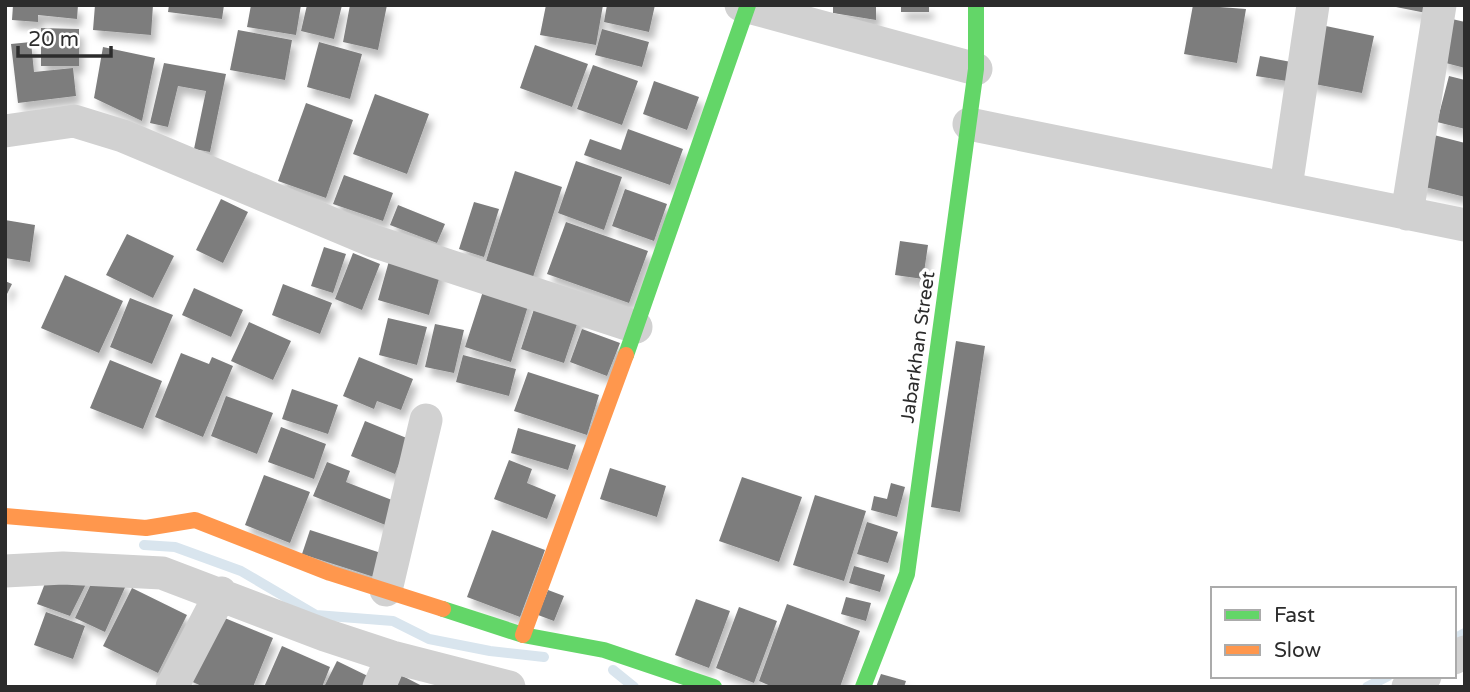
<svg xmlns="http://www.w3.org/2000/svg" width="1470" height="692" viewBox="0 0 1470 692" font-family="'Varela Round',sans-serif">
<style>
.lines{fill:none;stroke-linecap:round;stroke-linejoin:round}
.stream{stroke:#d9e5ee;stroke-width:10}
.building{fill:#7d7d7d;filter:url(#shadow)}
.street{stroke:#d1d1d1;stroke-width:33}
.fast{stroke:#63d668;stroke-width:16}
.slow{stroke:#ff974d;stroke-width:16}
.labels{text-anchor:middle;stroke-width:7;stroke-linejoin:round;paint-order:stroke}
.street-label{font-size:19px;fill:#2c2c2c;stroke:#fff}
</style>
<defs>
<filter id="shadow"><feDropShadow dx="4.5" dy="8" stdDeviation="3.5" flood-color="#0004"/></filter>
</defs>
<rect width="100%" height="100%" fill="#fff"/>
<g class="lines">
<path class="stream" d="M144,545l31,2 66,24 75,44 77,6 36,18 61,12 54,6
M1454,639l11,-6
M613,670l21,17
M1367,687l21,-11"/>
</g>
<path class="building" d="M13,5h65l-1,14 -39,-4v7l-26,-2z
M95,5h58l-2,30 -58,-5z
M169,5h55l-2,14 -54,-7z
M251,5h50l-5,30 -49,-8z
M307,5h35l-8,34 -33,-8z
M350,5h37l-9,45 -35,-8z
M546,5h57l-7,40 -56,-10z
M607,5h48l-6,27 -45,-10z
M833,5h43v15l-43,-7z
M901,5h28v7h-28z
M1193,5l53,4 -9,54 -53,-9z
M1386,5h47l-2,9z
M1452,19l13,3v46l-23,-6z
M1321,25l53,11 -12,57 -53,-10z
M41,28l38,1v37h-38z
M602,29l47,13 -7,25 -47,-12z
M238,30l54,10 -7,40 -55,-10z
M31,42l3,30 39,-4 3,28 -58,7 -7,-59z
M319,42l43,12 -12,45 -43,-12z
M535,45l53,19 -16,43 -52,-19z
M103,47l52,11 -13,63 -48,-23z
M1260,56l31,6 -4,19 -31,-5z
M164,63l62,11 -16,78 -16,-3 12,-58 -28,-5 -10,41 -18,-4z
M593,65l45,16 -16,44 -45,-16z
M1449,76l16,4v49l-28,-7z
M654,81l45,16 -12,33 -44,-16z
M375,94l54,20 -22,60 -54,-20z
M306,103l47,17 -27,78 -48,-17z
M628,129l55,20 -13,36 -86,-30 6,-16 31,11z
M1430,134l35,9v54l-48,-12z
M576,161l46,16 -18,53 -46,-17z
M515,171l47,16 -29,90 -47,-16z
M344,175l49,18 -10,28 -50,-17z
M625,189l42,15 -13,37 -42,-15z
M221,199l27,13 -25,51 -27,-13z
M474,202l25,7 -15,48 -25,-8z
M398,205l47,19 -8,19 -47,-18z
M5,220l30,5 -5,37 -25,-4z
M566,222l82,29 -19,52 -82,-29z
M127,234l47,22 -21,42 -47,-23z
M900,241l28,4 -5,34 -28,-4z
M324,247l22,7 -13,39 -22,-7z
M353,253l27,11 -18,46 -27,-11z
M391,254l51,14 -13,47 -51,-15z
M65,275l58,26 -24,52 -58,-25z
M5,281l7,3 -7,14z
M486,282l45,14 -20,66 -46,-15z
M283,284l49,19 -12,31 -48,-19z
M194,288l49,22 -12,27 -49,-22z
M130,298l43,17 -21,49 -42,-17z
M537,300l43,15 -16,48 -43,-14z
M388,318l39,9 -10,38 -38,-10z
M249,322l42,19 -18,39 -42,-19z
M435,324l29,6 -10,43 -29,-6z
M582,329l38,14 -13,33 -37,-14z
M956,341l29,5 -25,166 -29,-5z
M181,353l28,11 3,-7 21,9 -30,71 -48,-20z
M463,355l53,14 -7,27 -53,-14z
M359,357l54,22 -12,31 -24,-9 -3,8 -31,-13z
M110,360l52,21 -19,48 -53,-21z
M528,372l71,23 -12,40 -73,-24z
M292,389l46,16 -10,29 -46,-15z
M226,396l47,17 -16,41 -46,-18z
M365,421l44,18 -14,35 -44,-18z
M281,427l45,17 -12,35 -46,-17z
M518,428l58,17 -8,25 -57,-17z
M509,460l23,9 -5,14 29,12 -9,24 -53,-20z
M327,462l23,9 -4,11 51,20 -9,24 -75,-30z
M610,468l56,18 -9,31 -57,-18z
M264,475l46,17 -20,51 -45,-18z
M742,477l60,20 -23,65 -60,-21z
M891,483l14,4 -8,30 -26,-7 3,-14 13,3z
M815,495l51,16 -22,70 -51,-16z
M867,522l31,10 -10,31 -31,-9z
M310,530l71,23 -7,24 -72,-23z
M492,530l53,20 -25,67 -53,-20z
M854,566l31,9 -5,17 -31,-9z
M98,569l29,14 -22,49 -30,-14z
M92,572l-22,44 -33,-12 10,-26z
M132,588l55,27 -29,58 -55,-27z
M548,590l16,6 -10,25 -16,-6z
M846,597l25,6 -5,18 -25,-7z
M696,599l34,12 -21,57 -34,-13z
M787,604l73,27 -20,56h-67l-14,-6z
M739,607l38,14 -23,62 -38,-15z
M46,612l39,14 -12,33 -39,-14z
M215,614l58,24 -20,49h-49l-16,-7z
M282,646l48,21 -8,20h-58z
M337,661l39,19 -3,7h-49z
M393,671l31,16h-39z
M881,674l25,7 -2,6h-28z"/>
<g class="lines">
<path class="street" d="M741,5l235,64
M969,124l496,101
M5,131l69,-10 49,15 250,105 263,86
M1286,187l27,-182
M1407,214l33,-209
M5,571l58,-3 99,5 163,62 67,22 117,30
M386,590l40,-170
M1454,658l11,-6
M172,687l49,-94
M379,687l13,-30
M1408,687l17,-11"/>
<path class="fast" d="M626,355l122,-350
M443,609l80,26 81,15 110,37
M863,687l44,-113 69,-505v-64"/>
<path class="slow" d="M5,516l141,12 49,-8 135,53 113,36
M523,635l103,-280"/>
</g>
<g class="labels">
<g class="street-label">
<text transform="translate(917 347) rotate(-82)" y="7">Jabarkhan Street</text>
</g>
</g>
<rect width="1470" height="692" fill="none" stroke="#2c2c2c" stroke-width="14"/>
<rect x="1211" y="587" width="245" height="91" fill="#ffffff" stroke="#ababab" stroke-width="2"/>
<rect x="1225" y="610" width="35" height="10" fill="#63d668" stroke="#ababab" stroke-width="2"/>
<text x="1274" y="622" font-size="21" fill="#2c2c2c">Fast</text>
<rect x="1225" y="645" width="35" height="10" fill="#ff974d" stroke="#ababab" stroke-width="2"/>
<text x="1274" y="657" font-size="21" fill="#2c2c2c">Slow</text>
<path d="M18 46v10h93v-10" fill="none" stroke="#2c2c2c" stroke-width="3.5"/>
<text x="28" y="46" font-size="21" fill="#2c2c2c" stroke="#ffffff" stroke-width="5" paint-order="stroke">20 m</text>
</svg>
